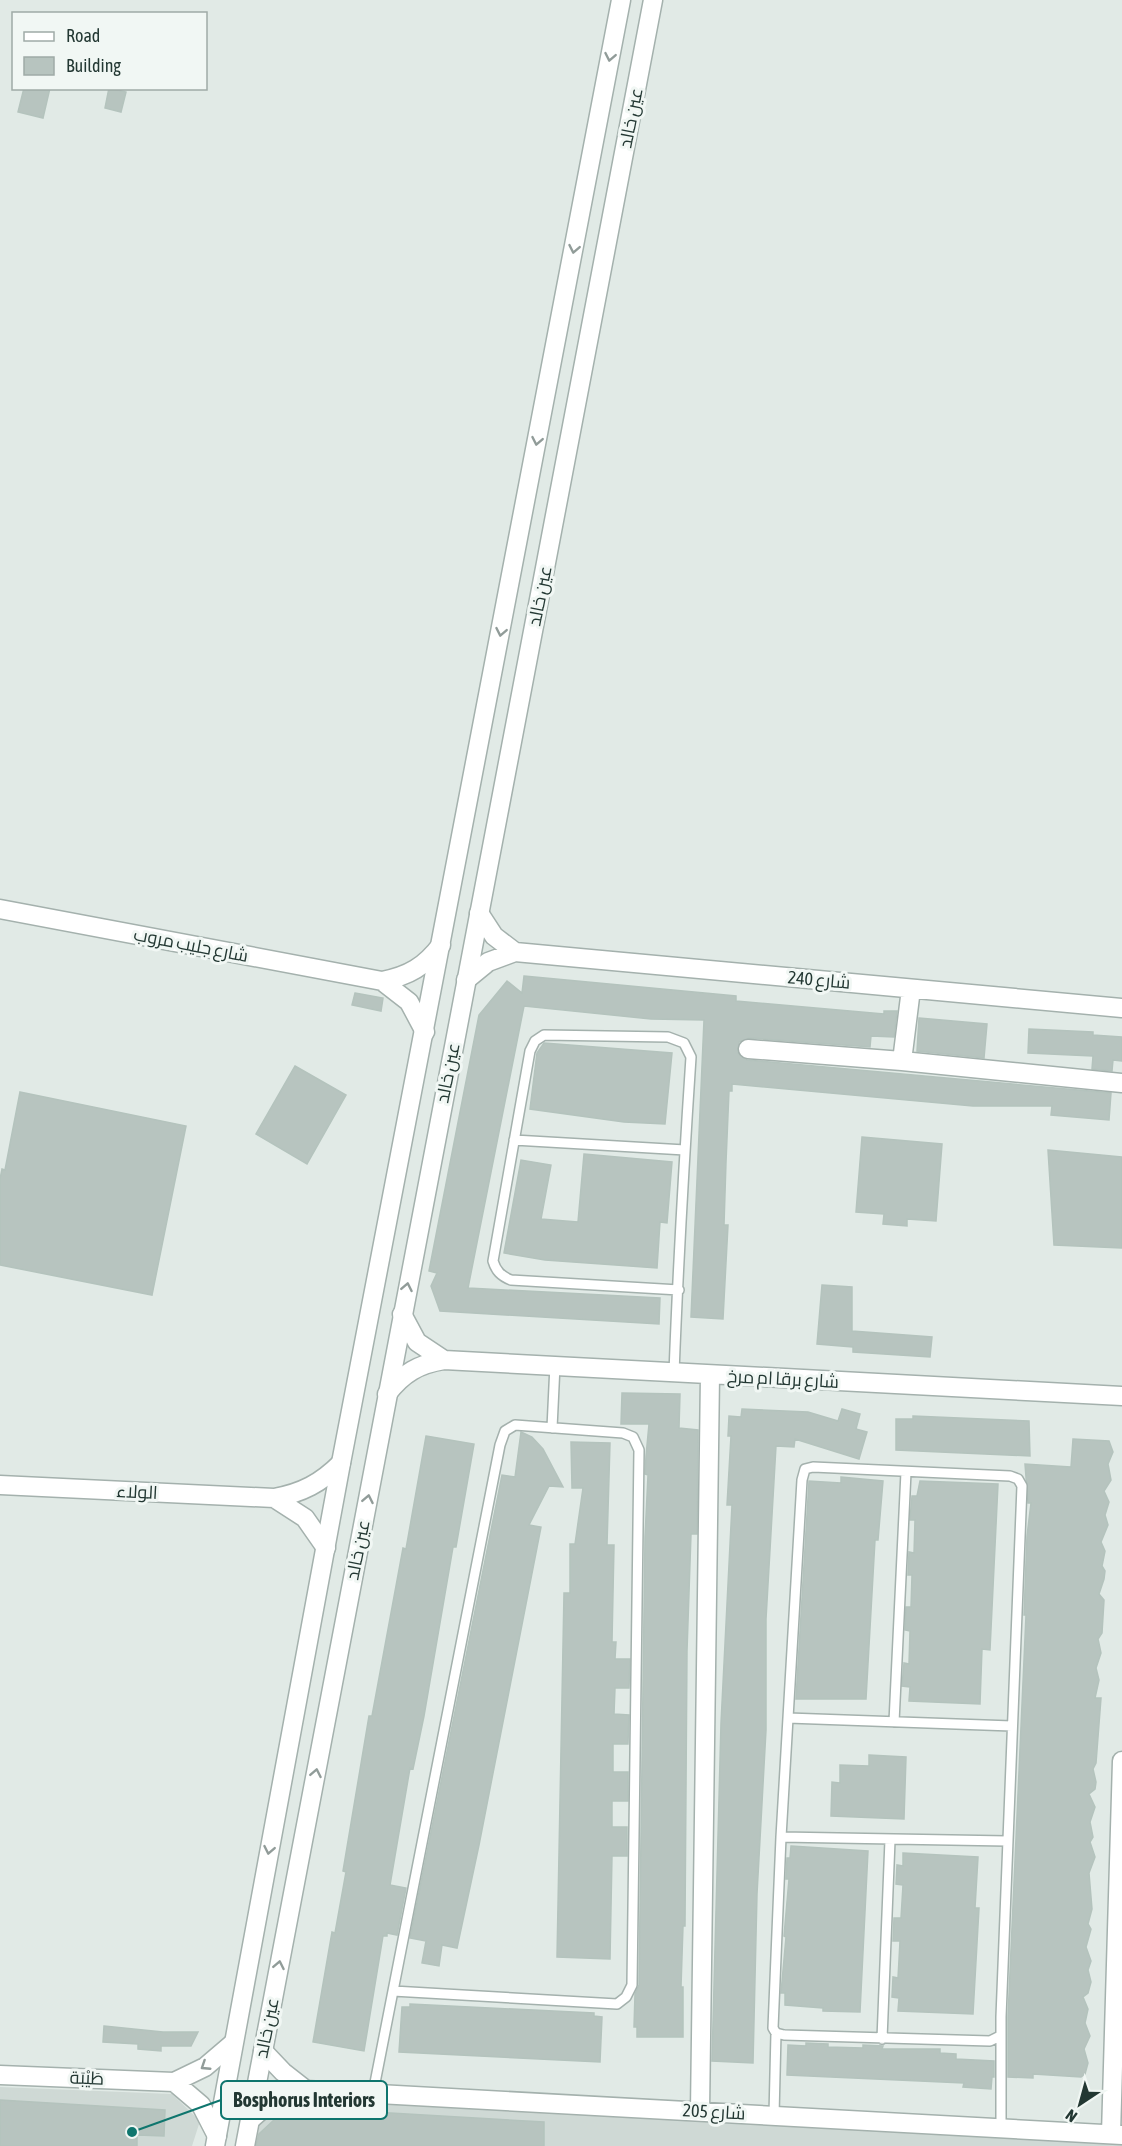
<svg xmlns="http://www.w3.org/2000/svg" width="1122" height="2146" viewBox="0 0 1122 2146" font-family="'Asap Condensed',Cairo,sans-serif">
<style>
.built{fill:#cfd9d5}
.building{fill:#b7c4bf;stroke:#b4c3bd;stroke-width:1.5}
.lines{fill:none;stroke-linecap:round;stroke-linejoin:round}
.service-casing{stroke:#a4b1ad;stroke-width:12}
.minor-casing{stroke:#a4b1ad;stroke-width:21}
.tertiary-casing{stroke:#a4b1ad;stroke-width:21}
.service{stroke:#fff;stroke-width:9}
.minor{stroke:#fff;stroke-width:18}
.tertiary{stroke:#fff;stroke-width:18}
.oneway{stroke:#919c99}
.labels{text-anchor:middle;stroke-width:6;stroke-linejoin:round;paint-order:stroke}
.street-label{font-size:18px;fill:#233833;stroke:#f1f7f4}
.leader{fill:none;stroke:#0f766e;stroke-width:2}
.callout-dot{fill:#0f766e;stroke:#f1f7f4;stroke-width:2}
.callout{fill:#f1f7f4;stroke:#0f766e;stroke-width:2}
.callout-label{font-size:20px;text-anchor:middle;font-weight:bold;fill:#233833}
</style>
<rect width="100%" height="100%" fill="#e1eae6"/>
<path class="built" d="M0,2087l172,7 28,27 -8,25h-192z
M302,2098l820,46v2h-867l5,-22 17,-18z"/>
<path class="building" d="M24,88h26l-7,30 -25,-6z
M109,88l17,4 -5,20 -16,-4z
M524,976l212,20v5l148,13v-3h13l-3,26 -23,-1 -1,11 -121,-9 -10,4 -1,11 9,7 364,33 -2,27 -58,-5 1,-9h-79l-241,-22v7h-3l-3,71 -2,63h4l-5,94 -32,-2 13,-297 -53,-1 -127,-13 -56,282 192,10 -1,26 -219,-13 -9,-25 6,-13 -8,-2 50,-256 28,-34 15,12z
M355,993l28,5 -2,13 -29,-6z
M919,1018l68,6 -3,34 -67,-7z
M1029,1029l64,3v3l29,2v24l-9,-1 -1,11 -20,-2 1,-13 -65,-3z
M544,1043l128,10 -7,71 -41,-2 -94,-13 7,-56z
M295,1066l51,29 -39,69 -51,-30z
M20,1092l166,34 -34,169 -152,-30v-86l2,-10 3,1z
M862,1137l80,7 -6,77 -29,-2v7l-24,-2 1,-10 -28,-2z
M1048,1150l74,7v91l-68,-3z
M584,1154l88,8 -5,61 -7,-1 -3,46 -112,-8 -41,-7 17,-93 30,5 -10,54 37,3z
M822,1285l30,2v44l80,6 -2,20 -77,-5v-5l-36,-3z
M622,1393l58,1 -1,34 19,2 -1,104h-6l-4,117 -2,275h-2l-2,61h2v50h-46v-10h-3l1,-33 4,-9 6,-448 3,-62 -3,-1 1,-18 3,-32h-28z
M742,1409l66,3 30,9 4,-12 18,5 -4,15 11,3 -8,27 -64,-20 -1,8 -18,-1 -10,173v111l-9,164 -4,169 -41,-2 9,-338 11,-218h-5l4,-69h-3l1,-20 12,1z
M913,1416l116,5 1,35 -134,-6v-31h17z
M521,1432l11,5 11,12 20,38 -14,-1 -20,39 12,2 -62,318 -22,103 -15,-3 -3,21 -17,-3 4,-22 -16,-3 92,-463 13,2z
M426,1436l48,8 -18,103h-3l-29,169 -11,53 -3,-1 -20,117 16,3 -9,47 -10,-2v3h-4l-19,115 -51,-9 19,-110 3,1 11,-61 -3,-1 26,-155h3l31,-168 3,1z
M1073,1439l36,2 4,11 -5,12 3,16 -7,11 5,11 -4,13 3,10 -7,17 4,9 -3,15 3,5 -1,8 -5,15 5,6 -2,33 -4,6 3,14 -5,15 3,12 -4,18h6l-5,65 -3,6 3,13 -1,7 -6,5 6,13 -5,15 3,15 -3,5 5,15 -6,16 3,36 -4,15 3,5 -5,18 5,14 -3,9 3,12 -3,11 -5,4 5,12 -3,14 5,13 -6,13 4,14 -3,11 -4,3 -48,-3v4l-25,-1v-60l18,-402h-2l3,-79 4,-33h-3l-3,-39 46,3z
M571,1442l39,1 -3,102h7l-2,97h4l-1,17h15l-1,29h-14l-1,26 15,1 -1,29h-15v28h15v29h-16v26h15v29h-15l-2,103 -53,-2 7,-364h6v-49h5l8,-56h-11z
M841,1477l42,4 -5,59h-3l-9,159h-70l13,-218 32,2z
M920,1481l78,3 -8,166 -8,-1 -2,55 -71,-3 1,-14 -8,-1 2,-23 5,1 1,-33 -5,-1 1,-23h5l1,-32h-4l1,-23 5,1 1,-33h-5l2,-24h5z
M869,1755l37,2 -2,62 -73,-3 1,-34 8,1v-18l29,1z
M791,1846l77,5 -8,161 -37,-1v-3l-38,-3v-12h-4l5,-56 -2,-1 5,-57h-3l1,-21h3z
M903,1853l75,4 -3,51h4l-6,106 -75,-3 1,-13 -7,-1 1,-20 5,1 2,-37h-7l1,-23h7l2,-33 -7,-1 1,-19 6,1z
M410,2004l184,9v3l8,1 -2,45 -201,-10 3,-45h8z
M104,2026l59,6h35l-7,14h-30v5l-23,-2v-5l-35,-2z
M806,2043l22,1v3l35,1v-3l20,1 -1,3h58v4l16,1v5l38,2v16h-2l-1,12 -28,-2 1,-4 -177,-8 1,-30 18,1z
M0,2100l165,10 -1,26 -27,-1v11h-137z
M288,2107l256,15v24h-288l3,-12z"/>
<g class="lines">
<defs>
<path id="service" d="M514,1140l171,10
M674,1373c4,-105 10,-211 17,-316l-7,-14 -16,-6 -124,-2 -9,6 -5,10 -37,210c3,10 8,15 18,19l168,10
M552,1428l3,-63
M788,1718l224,8
M894,1722l12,-250
M781,1837l226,4
M1000,2036l-10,5 -206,-6 -8,-2 -3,-5 8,-191 21,-357 3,-11 8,-2 197,9 8,3 4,7 -21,531v111
M882,2039l8,-199
M373,2093l127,-648 5,-14 10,-6 108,8 10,4 6,13 -7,535 -6,12 -9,7 -224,-13
M774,2115l2,-82"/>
<path id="minor" d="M0,909l382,72 27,21 16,30
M479,913l15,23 21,16
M466,980l22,-18 27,-10 607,56
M382,981c27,-5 43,-15 59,-36
M911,989l-9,72 220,22
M748,1049l154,12
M402,1314l15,28 27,18
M387,1394c16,-21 32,-30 57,-34l678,36
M0,1485l274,13c28,-5 47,-15 67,-35
M274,1498l31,20 21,30
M263,2051l20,21 23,18
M0,2075l174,7 31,-15 27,-23
M174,2082l27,23 16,31
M700,2111l10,-736
M250,2120l24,-21 32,-9 816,45
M1111,2134l11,-373"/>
<path id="tertiary" d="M215,2146l126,-683 280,-1463
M245,2146l408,-2146"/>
</defs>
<use href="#service" class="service-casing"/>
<use href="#minor" class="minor-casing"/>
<use href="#tertiary" class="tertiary-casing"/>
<use href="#service" class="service"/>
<use href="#minor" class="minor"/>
<use href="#tertiary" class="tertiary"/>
</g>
<defs><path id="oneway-chevron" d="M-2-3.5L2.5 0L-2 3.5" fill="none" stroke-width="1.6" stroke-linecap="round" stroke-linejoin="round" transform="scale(1.5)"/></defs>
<g class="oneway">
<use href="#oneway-chevron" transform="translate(610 57) rotate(101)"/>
<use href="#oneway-chevron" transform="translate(574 249) rotate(101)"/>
<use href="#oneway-chevron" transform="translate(537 441) rotate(101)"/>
<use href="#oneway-chevron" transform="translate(501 632) rotate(101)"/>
<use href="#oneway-chevron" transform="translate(407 1287) rotate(-79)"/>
<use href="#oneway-chevron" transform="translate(368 1499) rotate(-79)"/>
<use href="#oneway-chevron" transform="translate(316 1773) rotate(-79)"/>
<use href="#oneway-chevron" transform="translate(269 1850) rotate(101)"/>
<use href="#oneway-chevron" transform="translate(279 1965) rotate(-79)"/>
<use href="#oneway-chevron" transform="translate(205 2066) rotate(147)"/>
</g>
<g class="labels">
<g class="street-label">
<text transform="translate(631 118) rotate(-79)" y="6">عين خالد</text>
<text transform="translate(540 596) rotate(-79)" y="6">عين خالد</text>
<text transform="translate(191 945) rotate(11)" y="6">شارع جليب مروب</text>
<text transform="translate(819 980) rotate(5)" y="6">شارع 240</text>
<text transform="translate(448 1073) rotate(-79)" y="6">عين خالد</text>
<text transform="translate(783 1379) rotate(3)" y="6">شارع برقا ام مرخ</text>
<text transform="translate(137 1492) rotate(3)" y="6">الولاء</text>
<text transform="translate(358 1550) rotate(-79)" y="6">عين خالد</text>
<text transform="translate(267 2028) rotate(-79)" y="6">عين خالد</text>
<text transform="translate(87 2078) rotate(2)" y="6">طَيْبَة</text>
<text transform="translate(714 2112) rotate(3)" y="6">شارع 205</text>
</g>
</g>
<path class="leader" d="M132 2132L221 2100"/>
<circle class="callout-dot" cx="132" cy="2132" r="6"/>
<rect class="callout" x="221" y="2081" width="166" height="38" rx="6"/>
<g class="callout-label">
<text x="304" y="2107">Bosphorus Interiors</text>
</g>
<rect x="12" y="12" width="195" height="78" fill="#f1f7f4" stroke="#9faba7" stroke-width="1.5"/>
<rect x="24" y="32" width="30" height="9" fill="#ffffff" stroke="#9faba7" stroke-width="1.5"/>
<text x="66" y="42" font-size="18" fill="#233833">Road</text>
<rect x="24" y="57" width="30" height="18" fill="#b7c4bf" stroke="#9faba7" stroke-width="1.5"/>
<text x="66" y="72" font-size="18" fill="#233833">Building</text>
<g transform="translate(1080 2104) rotate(216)" stroke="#f1f7f4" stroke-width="4.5" paint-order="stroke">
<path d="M0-4.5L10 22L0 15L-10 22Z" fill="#233833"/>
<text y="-9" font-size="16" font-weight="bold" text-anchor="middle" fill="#233833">N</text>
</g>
</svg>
